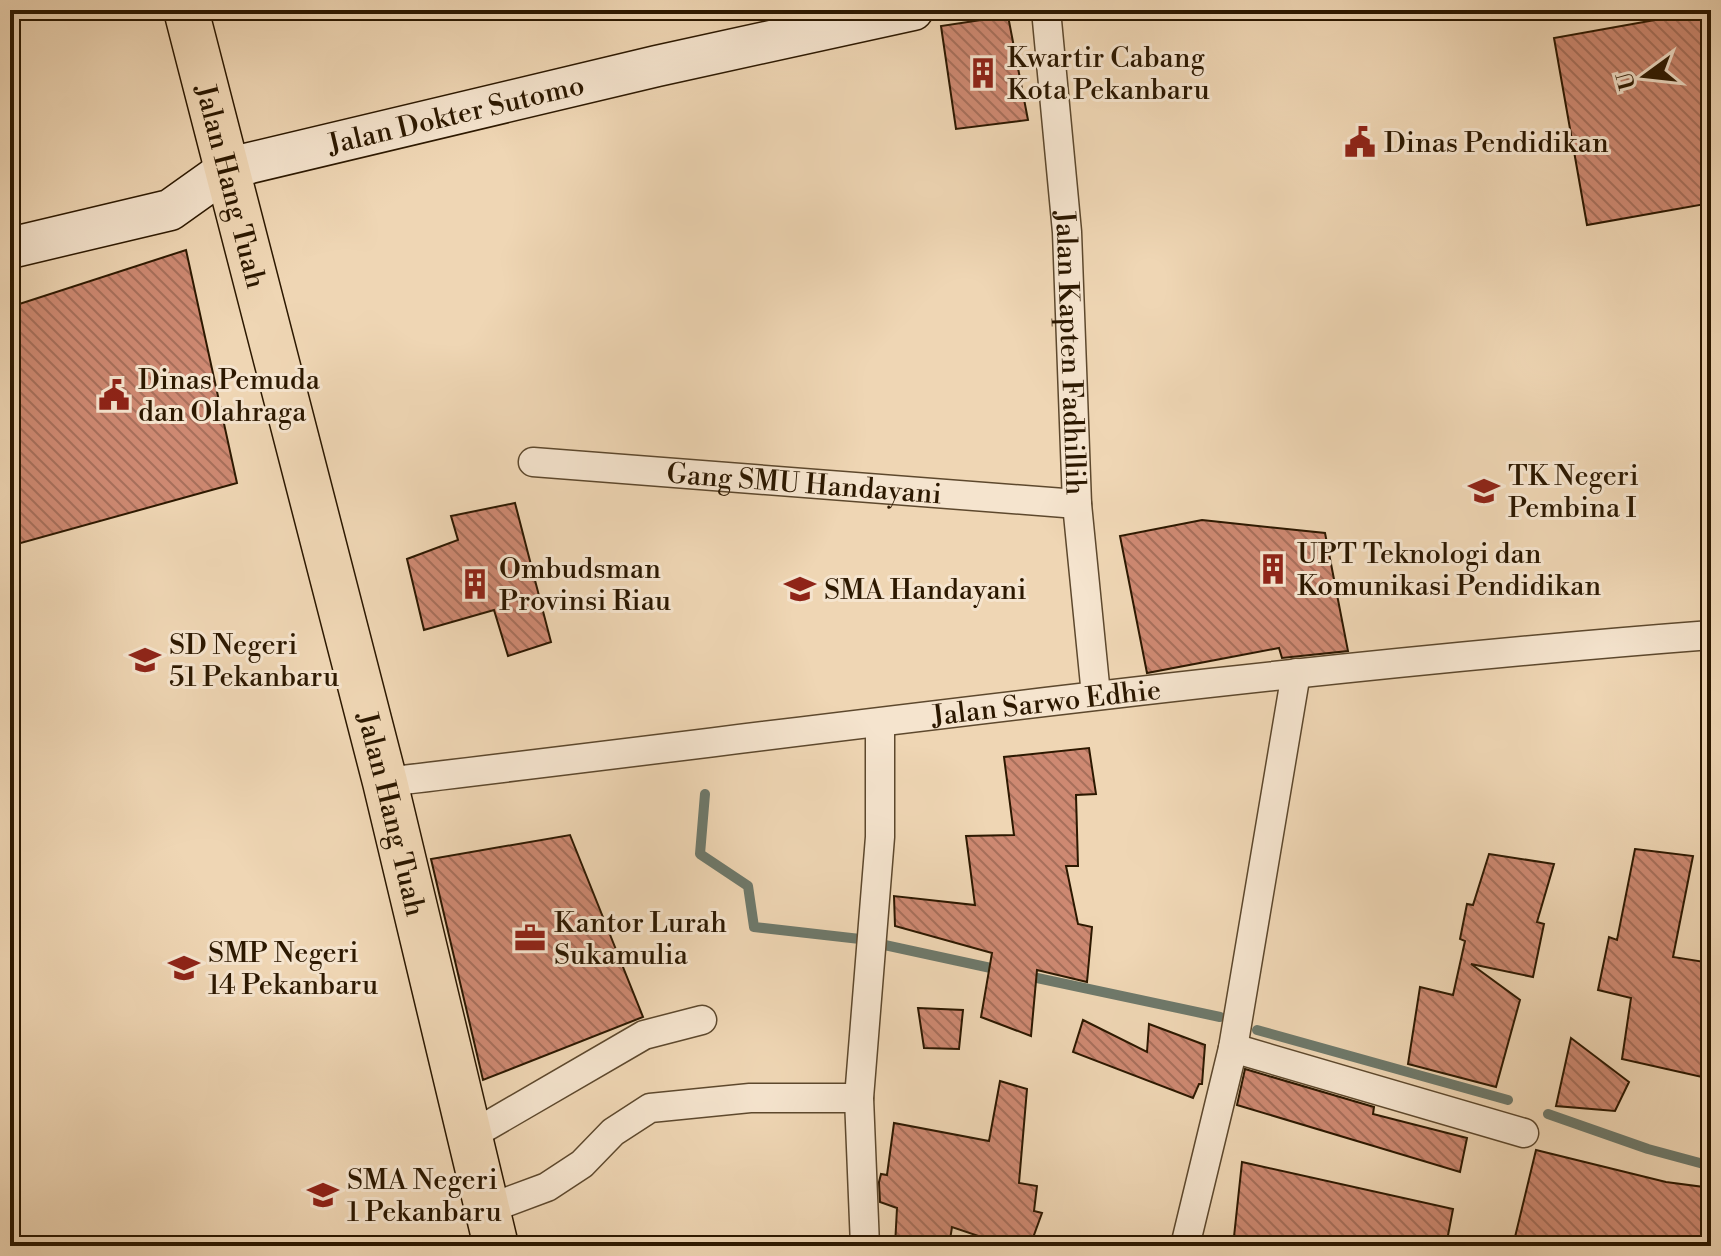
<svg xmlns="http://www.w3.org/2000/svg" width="1721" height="1256" viewBox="0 0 1721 1256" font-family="'Libre Bodoni',serif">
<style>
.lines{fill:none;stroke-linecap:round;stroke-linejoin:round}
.stream{stroke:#6e796b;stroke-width:10}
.building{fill:url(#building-back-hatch);stroke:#2c1800;stroke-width:2}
.minor-casing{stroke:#5d482d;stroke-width:31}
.secondary-casing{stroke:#2c1800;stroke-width:43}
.primary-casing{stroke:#2c1800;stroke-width:47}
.minor{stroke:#f5e4ce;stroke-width:28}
.secondary{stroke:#f5e4ce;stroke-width:40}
.primary{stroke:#efd6b4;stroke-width:44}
.labels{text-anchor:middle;stroke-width:6;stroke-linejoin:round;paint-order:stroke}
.poi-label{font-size:28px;fill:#2c1800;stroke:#f5e4ce;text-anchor:start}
.street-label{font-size:28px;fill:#2c1800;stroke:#f5e4ce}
</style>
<defs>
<pattern id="building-back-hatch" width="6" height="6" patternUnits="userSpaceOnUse" patternTransform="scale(2)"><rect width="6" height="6" fill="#ce8972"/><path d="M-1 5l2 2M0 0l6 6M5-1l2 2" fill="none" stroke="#a76f5b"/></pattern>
</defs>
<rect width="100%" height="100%" fill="#efd6b4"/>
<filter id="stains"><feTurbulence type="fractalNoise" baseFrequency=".0025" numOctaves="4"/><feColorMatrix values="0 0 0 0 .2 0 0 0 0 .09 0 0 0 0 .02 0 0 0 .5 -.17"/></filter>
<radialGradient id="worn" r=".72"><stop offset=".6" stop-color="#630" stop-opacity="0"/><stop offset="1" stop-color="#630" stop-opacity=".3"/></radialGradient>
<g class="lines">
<path class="stream" d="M705,794l-5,60 48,32 6,41 106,12
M880,944l120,26
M1023,975l197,42
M1257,1030l251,70
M1548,1114l100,35 63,17"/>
</g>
<path class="building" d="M1711,10v193l-124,22 -33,-187z
M1008,16l20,104 -72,9 -15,-103z
M186,250l51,233 -227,63v-239z
M515,503l36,139 -43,14 -14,-46 -70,20 -17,-71 51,-19 -7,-24z
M1202,520l123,13 23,118 -66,7 -3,-10 -132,25 -27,-137z
M1089,748l7,46 -20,1 2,71h-12l12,58 14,3 -5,55 -50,-12 -6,66 -50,-19 11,-64 -97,-27 -1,-30 81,9 -9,-69 48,-1 -10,-78z
M570,835l73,182 -160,63 -52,-221z
M1635,849l58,7 -20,101 38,6v116l-89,-20 9,-61 -33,-8 11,-53 8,3z
M1489,854l65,10 -17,58 7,2 -11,53 -62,-13 49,36 -24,87 -88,-23 12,-77 33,8 12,-54 -5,-2 7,-35 6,1z
M918,1008l45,2 -4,39 -35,-1z
M1083,1020l64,32 2,-28 56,21 -3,39h-3l-6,14 -120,-46z
M1571,1038l58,44 -14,29 -59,-5z
M1245,1069l129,38 -1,7 94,24 -7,34 -223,-67z
M1000,1081l27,8 -8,94 18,3 -3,25 8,2 -12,33h-22l-56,-19 -3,19h-54l2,-38 -17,-6 -1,-20 2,-8 6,1 7,-52 95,18z
M1536,1150l130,32 45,6v58h-164l-32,-9z
M1242,1162l211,47 -7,37h-213z"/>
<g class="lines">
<defs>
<g id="minor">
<path id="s1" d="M1046,10l21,222 10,272 19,191"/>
<path id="s2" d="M533,462l544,42"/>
<path id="s3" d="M385,782c441,-52 882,-113 1326,-147"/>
<path d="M1233,1048l291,85"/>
<path d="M470,1136l174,-101 58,-15"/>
<path d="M488,1209l59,-22 35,-23 31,-32 37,-24 100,-10h109"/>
<path d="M865,1246l-6,-148 21,-261v-113"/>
<path d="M1185,1246l48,-198 63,-375"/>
</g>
<g id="secondary">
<path id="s4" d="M10,248l160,-38 59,-42 428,-102 256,-56"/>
</g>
<g id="primary">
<path id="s5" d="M186,10l199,772 111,464"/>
</g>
</defs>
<use href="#minor" class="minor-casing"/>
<use href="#secondary" class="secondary-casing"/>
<use href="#primary" class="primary-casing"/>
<use href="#minor" class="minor"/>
<use href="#secondary" class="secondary"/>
<use href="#primary" class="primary"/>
</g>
<defs>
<symbol id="building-bare" viewBox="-9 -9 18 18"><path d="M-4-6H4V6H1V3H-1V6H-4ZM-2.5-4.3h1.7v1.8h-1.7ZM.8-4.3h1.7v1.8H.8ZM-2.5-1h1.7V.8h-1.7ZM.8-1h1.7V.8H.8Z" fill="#8f2418" stroke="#f5e4ce" stroke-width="2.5" paint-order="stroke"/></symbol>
<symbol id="civic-bare" viewBox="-9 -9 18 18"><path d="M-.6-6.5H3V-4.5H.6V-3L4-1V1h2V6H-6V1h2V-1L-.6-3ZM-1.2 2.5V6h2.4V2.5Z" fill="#8f2418" stroke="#f5e4ce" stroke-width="2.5" paint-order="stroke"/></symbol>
<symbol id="school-bare" viewBox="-9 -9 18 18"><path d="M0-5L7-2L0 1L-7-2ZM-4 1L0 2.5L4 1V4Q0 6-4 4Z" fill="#8f2418" stroke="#f5e4ce" stroke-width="2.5" paint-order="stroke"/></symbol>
<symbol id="office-bare" viewBox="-9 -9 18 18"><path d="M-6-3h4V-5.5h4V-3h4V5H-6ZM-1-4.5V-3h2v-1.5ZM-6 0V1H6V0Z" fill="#8f2418" stroke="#f5e4ce" stroke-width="2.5" paint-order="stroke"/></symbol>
</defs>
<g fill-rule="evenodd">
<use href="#building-bare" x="961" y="51" width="44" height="44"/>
<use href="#civic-bare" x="1338" y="120" width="44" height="44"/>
<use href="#civic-bare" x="92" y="373" width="44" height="44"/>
<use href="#school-bare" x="1462" y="469" width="44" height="44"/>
<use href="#building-bare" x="1251" y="547" width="44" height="44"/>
<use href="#building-bare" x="453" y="562" width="44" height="44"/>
<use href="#school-bare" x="778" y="567" width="44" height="44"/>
<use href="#school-bare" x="123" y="638" width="44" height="44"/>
<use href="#office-bare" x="508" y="916" width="44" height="44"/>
<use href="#school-bare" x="162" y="946" width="44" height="44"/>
<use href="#school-bare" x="301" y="1173" width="44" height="44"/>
</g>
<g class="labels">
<g class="poi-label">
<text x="1007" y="67">Kwartir Cabang<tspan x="1007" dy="32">Kota Pekanbaru</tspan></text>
<text x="1384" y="152">Dinas Pendidikan</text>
<text x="138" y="389">Dinas Pemuda<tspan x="138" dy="32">dan Olahraga</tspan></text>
<text x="1508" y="485">TK Negeri<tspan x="1508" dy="32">Pembina I</tspan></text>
<text x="1297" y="563">UPT Teknologi dan<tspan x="1297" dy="32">Komunikasi Pendidikan</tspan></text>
<text x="499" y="578">Ombudsman<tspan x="499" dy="32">Provinsi Riau</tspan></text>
<text x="824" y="599">SMA Handayani</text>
<text x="169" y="654">SD Negeri<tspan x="169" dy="32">51 Pekanbaru</tspan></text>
<text x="554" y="932">Kantor Lurah<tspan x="554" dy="32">Sukamulia</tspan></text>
<text x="208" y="962">SMP Negeri<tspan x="208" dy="32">14 Pekanbaru</tspan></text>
<text x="347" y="1189">SMA Negeri<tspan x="347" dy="32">1 Pekanbaru</tspan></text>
</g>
<g class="street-label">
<text dy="10" stroke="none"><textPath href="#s4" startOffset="470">Jalan Dokter Sutomo</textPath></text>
<text dy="10" stroke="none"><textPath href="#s5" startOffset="182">Jalan Hang Tuah</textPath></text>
<text dy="10" stroke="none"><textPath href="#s1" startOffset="344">Jalan Kapten Fadhillih</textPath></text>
<text dy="10" stroke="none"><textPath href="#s2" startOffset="272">Gang SMU Handayani</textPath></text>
<text dy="10" stroke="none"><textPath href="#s3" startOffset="666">Jalan Sarwo Edhie</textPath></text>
<text dy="10" stroke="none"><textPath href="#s5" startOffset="830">Jalan Hang Tuah</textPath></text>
</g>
</g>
<rect width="1721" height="1256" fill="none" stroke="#efd6b4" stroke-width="40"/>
<rect x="12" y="12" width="1697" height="1232" fill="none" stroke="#2c1800" stroke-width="4"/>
<rect x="20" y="20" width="1681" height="1216" fill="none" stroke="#2c1800" stroke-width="2"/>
<g transform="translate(1645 76) rotate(255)" stroke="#f5e4ce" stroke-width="6" paint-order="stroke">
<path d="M0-6L14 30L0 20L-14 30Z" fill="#2c1800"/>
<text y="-12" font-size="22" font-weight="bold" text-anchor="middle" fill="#2c1800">U</text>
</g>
<rect width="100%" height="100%" filter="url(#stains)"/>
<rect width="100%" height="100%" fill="url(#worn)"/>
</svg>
